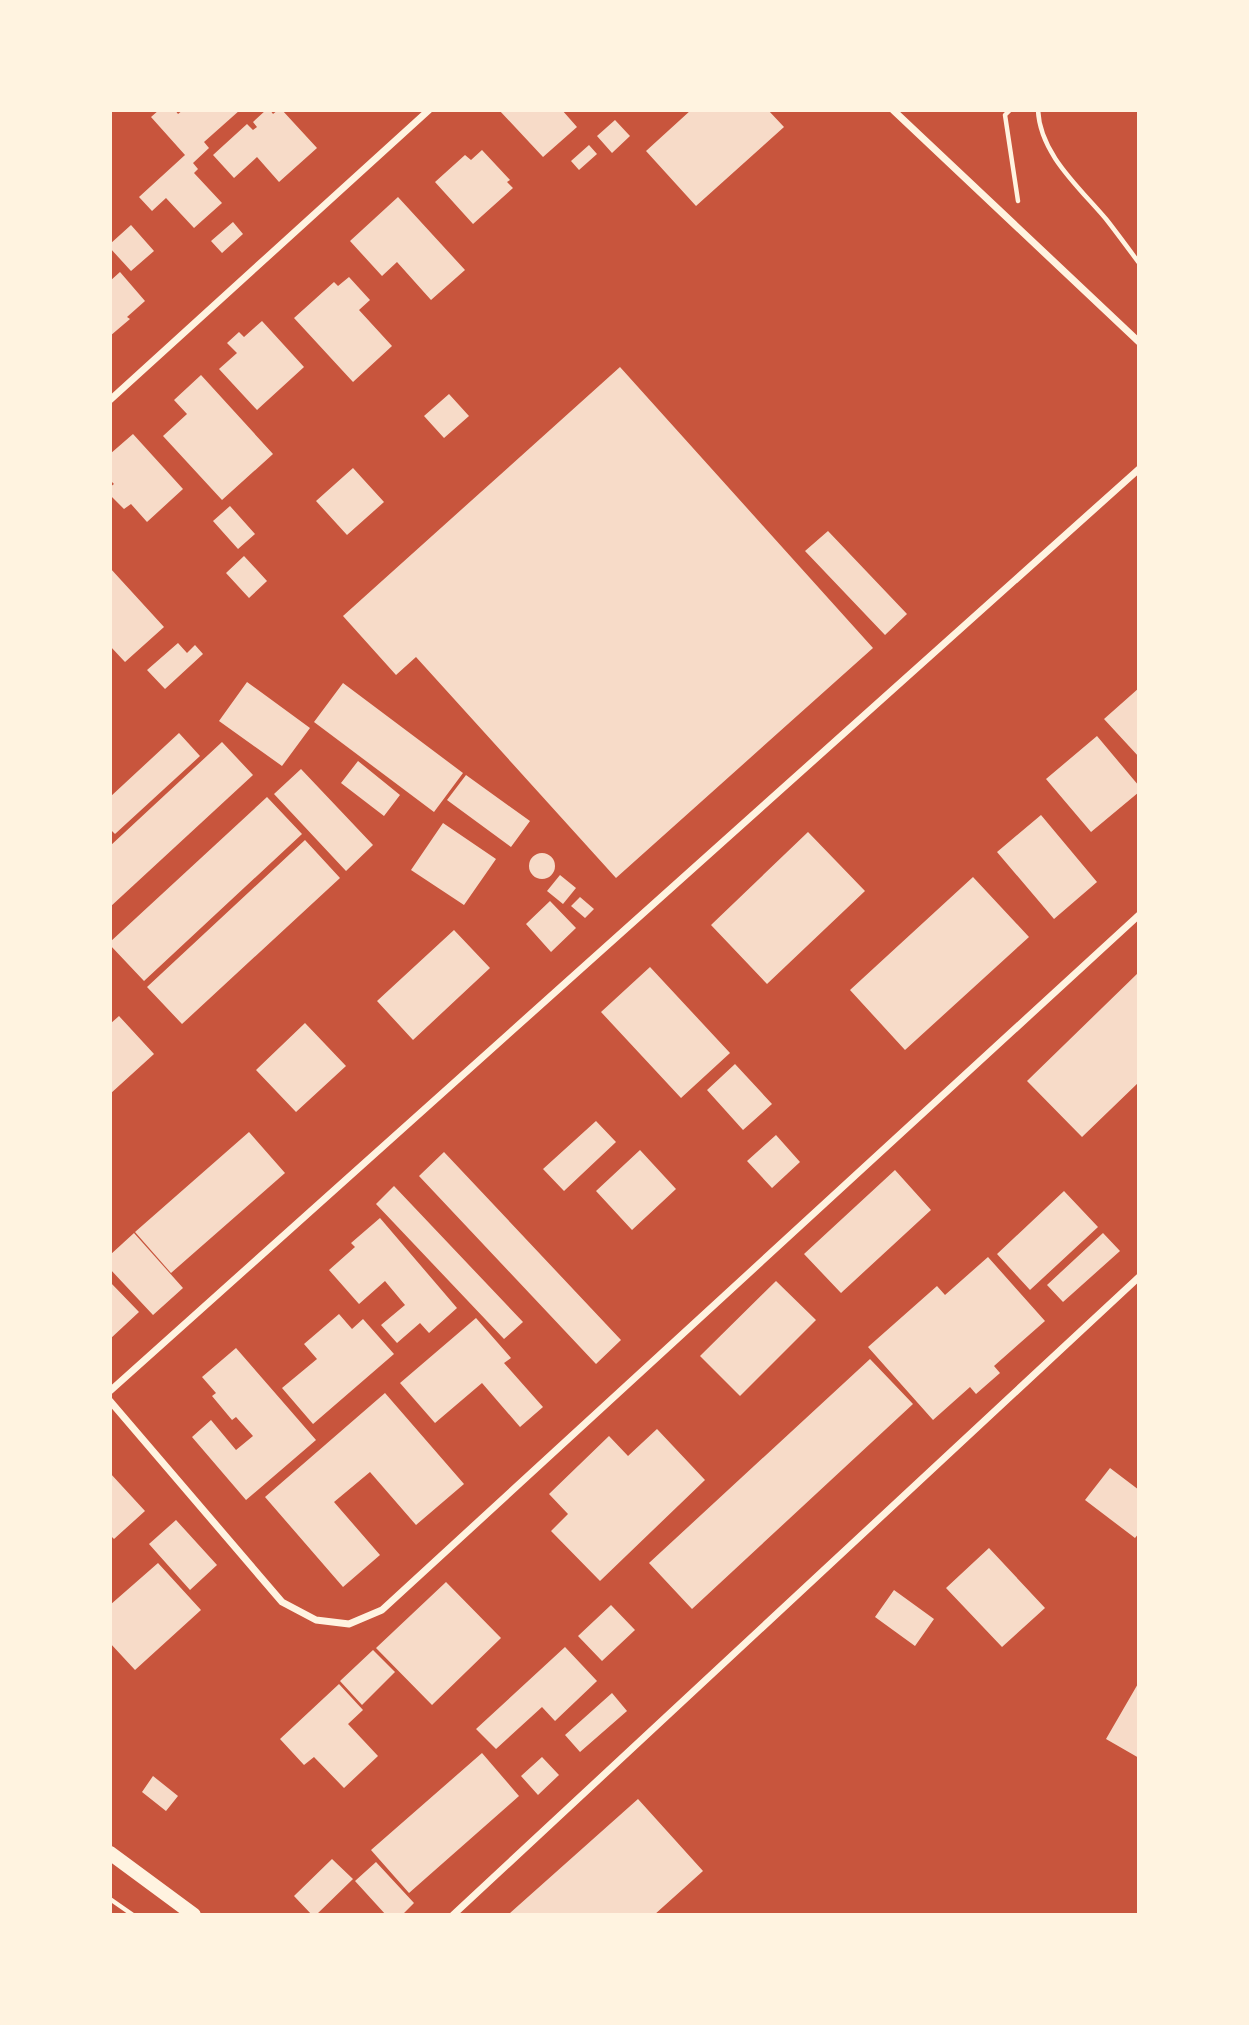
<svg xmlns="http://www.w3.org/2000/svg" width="1249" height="2025" viewBox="0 0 1249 2025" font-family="Ubuntu,sans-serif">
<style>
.building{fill:#f7dbc8}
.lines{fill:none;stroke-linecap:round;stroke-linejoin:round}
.path{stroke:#fff3e0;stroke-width:4.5}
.minor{stroke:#fff3e0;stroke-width:7}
.secondary{stroke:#fff3e0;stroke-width:14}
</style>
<rect width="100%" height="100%" fill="#c8553d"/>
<path class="building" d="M159,110h16l3,4 5,-4h57l-36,32 5,6 -16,15 5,6 -4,4 28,30 -28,25 -28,-30 -14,13 -13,-14 46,-42 -34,-38z
M266,110h4l3,4 5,-4h4l35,38 -38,34 -22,-25 -23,21 -21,-23 34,-31 6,6 4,-3 -4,-5z
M499,110h63l15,17 -34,30z
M691,110h77l16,17 -88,79 -50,-55z
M615,120l15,16 -18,17 -15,-17z
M589,145l8,9 -18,16 -8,-9z
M482,150l28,30 -3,2 6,6 -40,36 -38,-42 30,-27 6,5z
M398,197l67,73 -34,30 -34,-38 -15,14 -32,-35z
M233,222l10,12 -21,19 -11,-12z
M131,225l23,26 -23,20 -21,-23v-4z
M120,272l25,29 -18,16 3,2 -20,17v-55z
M349,277l21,23 -11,10 33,36 -39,36 -59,-64 40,-36 4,4z
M262,321l42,46 -47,43 -38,-41 18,-16 -10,-10 12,-11 5,5z
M620,367l253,281 -257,230 -200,-221 -20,18 -53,-59z
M201,375l72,79 -51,46 -59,-64 24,-22 -13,-14z
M449,394l20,22 -25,22 -20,-22z
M133,434l50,55 -36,33 -16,-18 -7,5 -14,-14v-8l4,-3 -4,-4v-26z
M353,468l31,34 -37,33 -31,-34z
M230,506l25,28 -17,15 -25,-28z
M828,531l79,83 -22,21 -80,-84z
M244,556l23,25 -18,17 -23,-25z
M110,568l54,59 -39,35 -15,-16z
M178,643l9,10 8,-8 8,9 -38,35 -18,-19z
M247,682l63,46 -28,38 -63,-45z
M343,683l120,90 -29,39 -120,-90z
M1139,688v69l-35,-38z
M179,733l21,23 -85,78 -5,-5v-32z
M1097,736l42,50v6l-48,40 -45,-53z
M222,742l31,33 -143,132v-61z
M358,761l42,34 -16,21 -43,-33z
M301,769l72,76 -27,26 -72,-77z
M466,775l64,46 -19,26 -64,-47z
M267,797l35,37 -158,147 -34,-36v-3z
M1041,815l56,67 -43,37 -57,-67z
M443,823l53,36 -32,46 -53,-35z
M808,832l57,59 -98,93 -56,-59z
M305,840l35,38 -158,146 -35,-37z
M529 866a13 13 0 1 1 26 0a13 13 0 1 1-26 0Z
M560,875l16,13 -13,16 -16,-13z
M973,877l56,60 -124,113 -55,-60z
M580,897l14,12 -9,9 -14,-12z
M550,901l26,27 -25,24 -25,-28z
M454,930l36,38 -77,72 -36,-39z
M650,967l80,86 -49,45 -80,-86z
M1139,972v110l-57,55 -55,-56z
M119,1016l35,38 -44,40v-70z
M305,1023l41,43 -50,46 -40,-42z
M735,1064l37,40 -29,26 -36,-40z
M596,1121l20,21 -52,49 -21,-22z
M249,1132l36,41 -114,100 -36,-41z
M776,1135l24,27 -28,26 -25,-27z
M640,1150l36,39 -44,41 -36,-39z
M444,1152l177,188 -25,24 -177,-188z
M895,1170l36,40 -90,83 -37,-39z
M394,1186l129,136 -19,17 -128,-135z
M1064,1191l34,36 -68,63 -33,-36z
M380,1218l77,90 -28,25 -9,-10 -23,20 -16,-18 24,-20 -20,-24 -26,23 -30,-34 26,-23 -4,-4z
M134,1233l49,55 -30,27 -43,-46v-14z
M1103,1233l17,18 -57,51 -16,-17z
M988,1257l57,64 -51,45 6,7 -24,21 -6,-7 -37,33 -65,-73 69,-61 8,9z
M776,1281l40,39 -76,76 -40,-40z
M110,1282l29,30 -29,27z
M339,1314l13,15 11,-10 31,35 -81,70 -31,-36 35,-29 -13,-15z
M476,1318l35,40 -7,5 39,44 -23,20 -38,-44 -47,40 -35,-40z
M236,1348l80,92 -70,60 -54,-63 19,-17 25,30 17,-14 -17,-19 -4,3 -20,-24 4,-3 -14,-16z
M870,1359l43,45 -221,205 -43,-46z
M385,1393l79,91 -48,41 -46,-53 -36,30 46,53 -37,32 -78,-90z
M657,1429l48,51 -105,101 -49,-50 17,-17 -19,-20 60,-58 19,20z
M1110,1468l29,22v43l-4,5 -50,-38z
M110,1473l35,38 -31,28 -4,-4z
M176,1520l41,45 -27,25 -41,-46z
M989,1548l56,60 -43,39 -56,-59z
M158,1563l43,47 -66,60 -25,-27v-38z
M446,1582l55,56 -69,67 -56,-57z
M894,1590l40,29 -19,27 -40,-29z
M611,1605l24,25 -33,31 -24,-25z
M565,1647l32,34 -42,40 -13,-14 -46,42 -20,-20z
M373,1650l22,22 -33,33 -22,-24z
M1139,1682v76l-33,-19z
M339,1684l24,26 -15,14 30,32 -34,32 -30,-31 -10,8 -24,-26z
M612,1693l15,18 -47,41 -15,-17z
M482,1753l37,43 -110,97 -38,-43z
M542,1757l17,18 -21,20 -17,-19z
M153,1776l25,20 -12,15 -24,-19z
M638,1799l65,72 -49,44h-142l-2,-2z
M332,1859l21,20 -37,36h-4l-18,-19z
M376,1862l38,41 -12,12h-16l-31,-34z"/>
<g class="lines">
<path class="path" d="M1010,110l-5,5 13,86
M1038,110c2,44 41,77 68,109 11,14 22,29 33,44
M110,1899l23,16"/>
<path class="minor" d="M893,110l246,232
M110,400l319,-290
M110,1391l1029,-922
M110,1401l172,201 34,18 33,4 33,-14 757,-695
M453,1915l686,-638"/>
<path class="secondary" d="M110,1853l84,62"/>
</g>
<rect width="1249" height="2025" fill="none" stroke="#fff3e0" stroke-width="224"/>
</svg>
